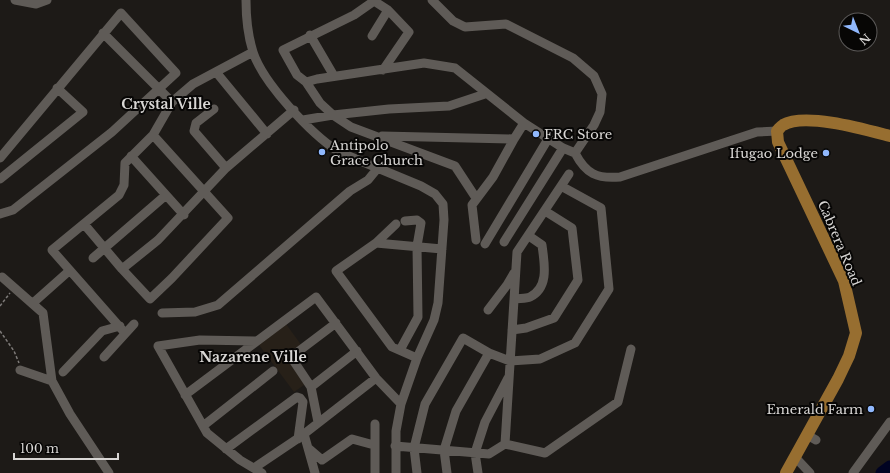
<svg xmlns="http://www.w3.org/2000/svg" width="890" height="473" viewBox="0 0 890 473" font-family="'Libre Baskerville',serif">
<style>
.built{fill:#272018}
.lines{fill:none;stroke-linecap:round;stroke-linejoin:round}
.river{stroke:#000322;stroke-width:13}
.path{stroke:#7e7b79;stroke-width:1.5;stroke-dasharray:3 2;stroke-linecap:butt}
.minor{stroke:#5f5b57;stroke-width:9}
.major{stroke:#976e30;stroke-width:12}
.poi-dot{fill:#90b8fd;stroke:#070605;stroke-width:1.5}
.labels{text-anchor:middle;stroke-width:4;stroke-linejoin:round;paint-order:stroke}
.poi-label{font-size:13px;fill:#d8d6d4;stroke:#070605;text-anchor:start}
.street-label{font-size:13px;fill:#d8d6d4;stroke:#070605}
.neighbourhood-label{font-size:14px;font-weight:bold;fill:#d8d6d4;stroke:#070605}
</style>
<rect width="100%" height="100%" fill="#1d1a17"/>
<path class="built" d="M286,324l16,22 -14,11 19,26 -13,9 -35,-47z"/>
<g class="lines">
<path class="river" d="M882,473l8,-6"/>
<path class="path" d="M0,306l10,-13
M0,331l14,20 5,12"/>
<path class="minor" d="M15,0l21,4 11,-4
M246,0c0,17 2,36 7,52 10,31 58,82 86,100l82,34 14,8 8,10 1,16 -6,83 -4,17 -17,38 -16,46 -5,27v42
M432,0l21,21 12,6 41,-3 67,34 21,18 8,18 -2,18 -6,13 -19,28c11,21 22,26 45,24l137,-45 20,-1
M103,33l69,69
M310,35l24,41
M372,36l16,-26
M383,70l26,-38 -21,-22 -14,-9 -20,14 -71,35 14,25 9,7 14,21 13,12 18,12 104,39 21,32
M216,72l51,62
M306,82l11,-3 107,-16 31,5 69,55 39,25 12,5
M214,109l-18,14 -2,8 32,37
M303,120l30,-5 56,-6 60,-3 36,-12
M382,136l132,3 10,-16
M131,156l53,59
M0,158l121,-145 55,60 -64,59 -99,78 -13,4
M0,179l83,-67 -26,-24
M84,224l38,45 28,30 22,-21 56,-60 -75,-83
M476,240l-4,-35 21,-28 21,-38
M504,242l59,-94
M376,243l20,-19
M485,244l63,-105
M93,258l73,-63
M122,269l36,-29 68,-72 68,-58
M2,277l41,36 9,68
M514,299c5,-1 12,0 16,-2 20,-10 14,-35 12,-52l-13,-9
M33,303l36,-32
M488,310l19,-25 7,-12
M162,313l33,-1 23,-7 132,-114 18,-11 9,-11
M512,330l14,-2 28,-10 24,-38 -6,-52 -27,-17
M125,333l-73,-83 67,-55 5,-10 1,-22 28,-28 19,-33 21,-18 60,-32
M255,341l-55,-1 -42,6 49,87 33,27 22,13
M400,350l18,-33 -1,-71 4,-23 -4,-3 -12,1
M104,357l30,-33
M417,358l-25,-11 -56,-76 40,-28 66,6
M20,370l32,11 18,33 39,59
M63,372l39,-41 18,-5
M311,387l46,-36
M185,395l131,-98 60,81 25,26
M318,422l-7,-35 -20,-30 45,-34
M375,424v49
M203,426l70,-55
M807,435l9,5
M505,444l40,9 73,-51 13,-53
M395,446l94,8 16,-10 12,-192 52,-78
M308,448l14,12 30,-21 22,6
M226,449l71,-52 3,1 3,4 -5,37
M795,457l15,16
M254,468l49,-33
M315,473l-11,-39 72,-56
M417,473l-3,-25 11,-44 38,-66 26,15 21,8 30,-2 35,-16 34,-54 -8,-81 -40,-22
M447,473l-3,-23 12,-39 33,-58
M478,473l-3,-20 10,-31 23,-44
M853,473l37,-51"/>
<path class="major" d="M786,473l52,-94 11,-23 7,-23 -12,-52 -66,-139 -1,-11c2,-2 4,-5 6,-6 22,-13 84,5 107,11"/>
</g>
<g class="poi-dot">
<circle cx="536" cy="134" r="4"/>
<circle cx="322" cy="152" r="4"/>
<circle cx="826" cy="153" r="4"/>
<circle cx="871" cy="409" r="4"/>
</g>
<g class="labels">
<g class="poi-label">
<text x="544" y="139">FRC Store</text>
<text x="330" y="150">Antipolo<tspan x="330" dy="15">Grace Church</tspan></text>
<text x="818" y="158" text-anchor="end">Ifugao Lodge</text>
<text x="863" y="414" text-anchor="end">Emerald Farm</text>
</g>
<g class="street-label">
<text transform="translate(840 243) rotate(67)" y="5">Cabrera Road</text>
</g>
<g class="neighbourhood-label">
<text x="166" y="109">Crystal Ville</text>
<text x="253" y="362">Nazarene Ville</text>
</g>
</g>
<g transform="translate(858 32) rotate(137)"><circle r="19" fill="#070605" stroke="#5b5958"/>
<path d="M0-3L7 15L0 10L-7 15Z" fill="#90b8fd"/>
<text y="-6" font-size="11" font-weight="bold" text-anchor="middle" fill="#d8d6d4">N</text>
</g>
<path d="M14 453v6h104v-6" fill="none" stroke="#d8d6d4" stroke-width="2"/>
<text x="20" y="453" font-size="12" fill="#d8d6d4" stroke="#070605" stroke-width="3" paint-order="stroke">100 m</text>
</svg>
